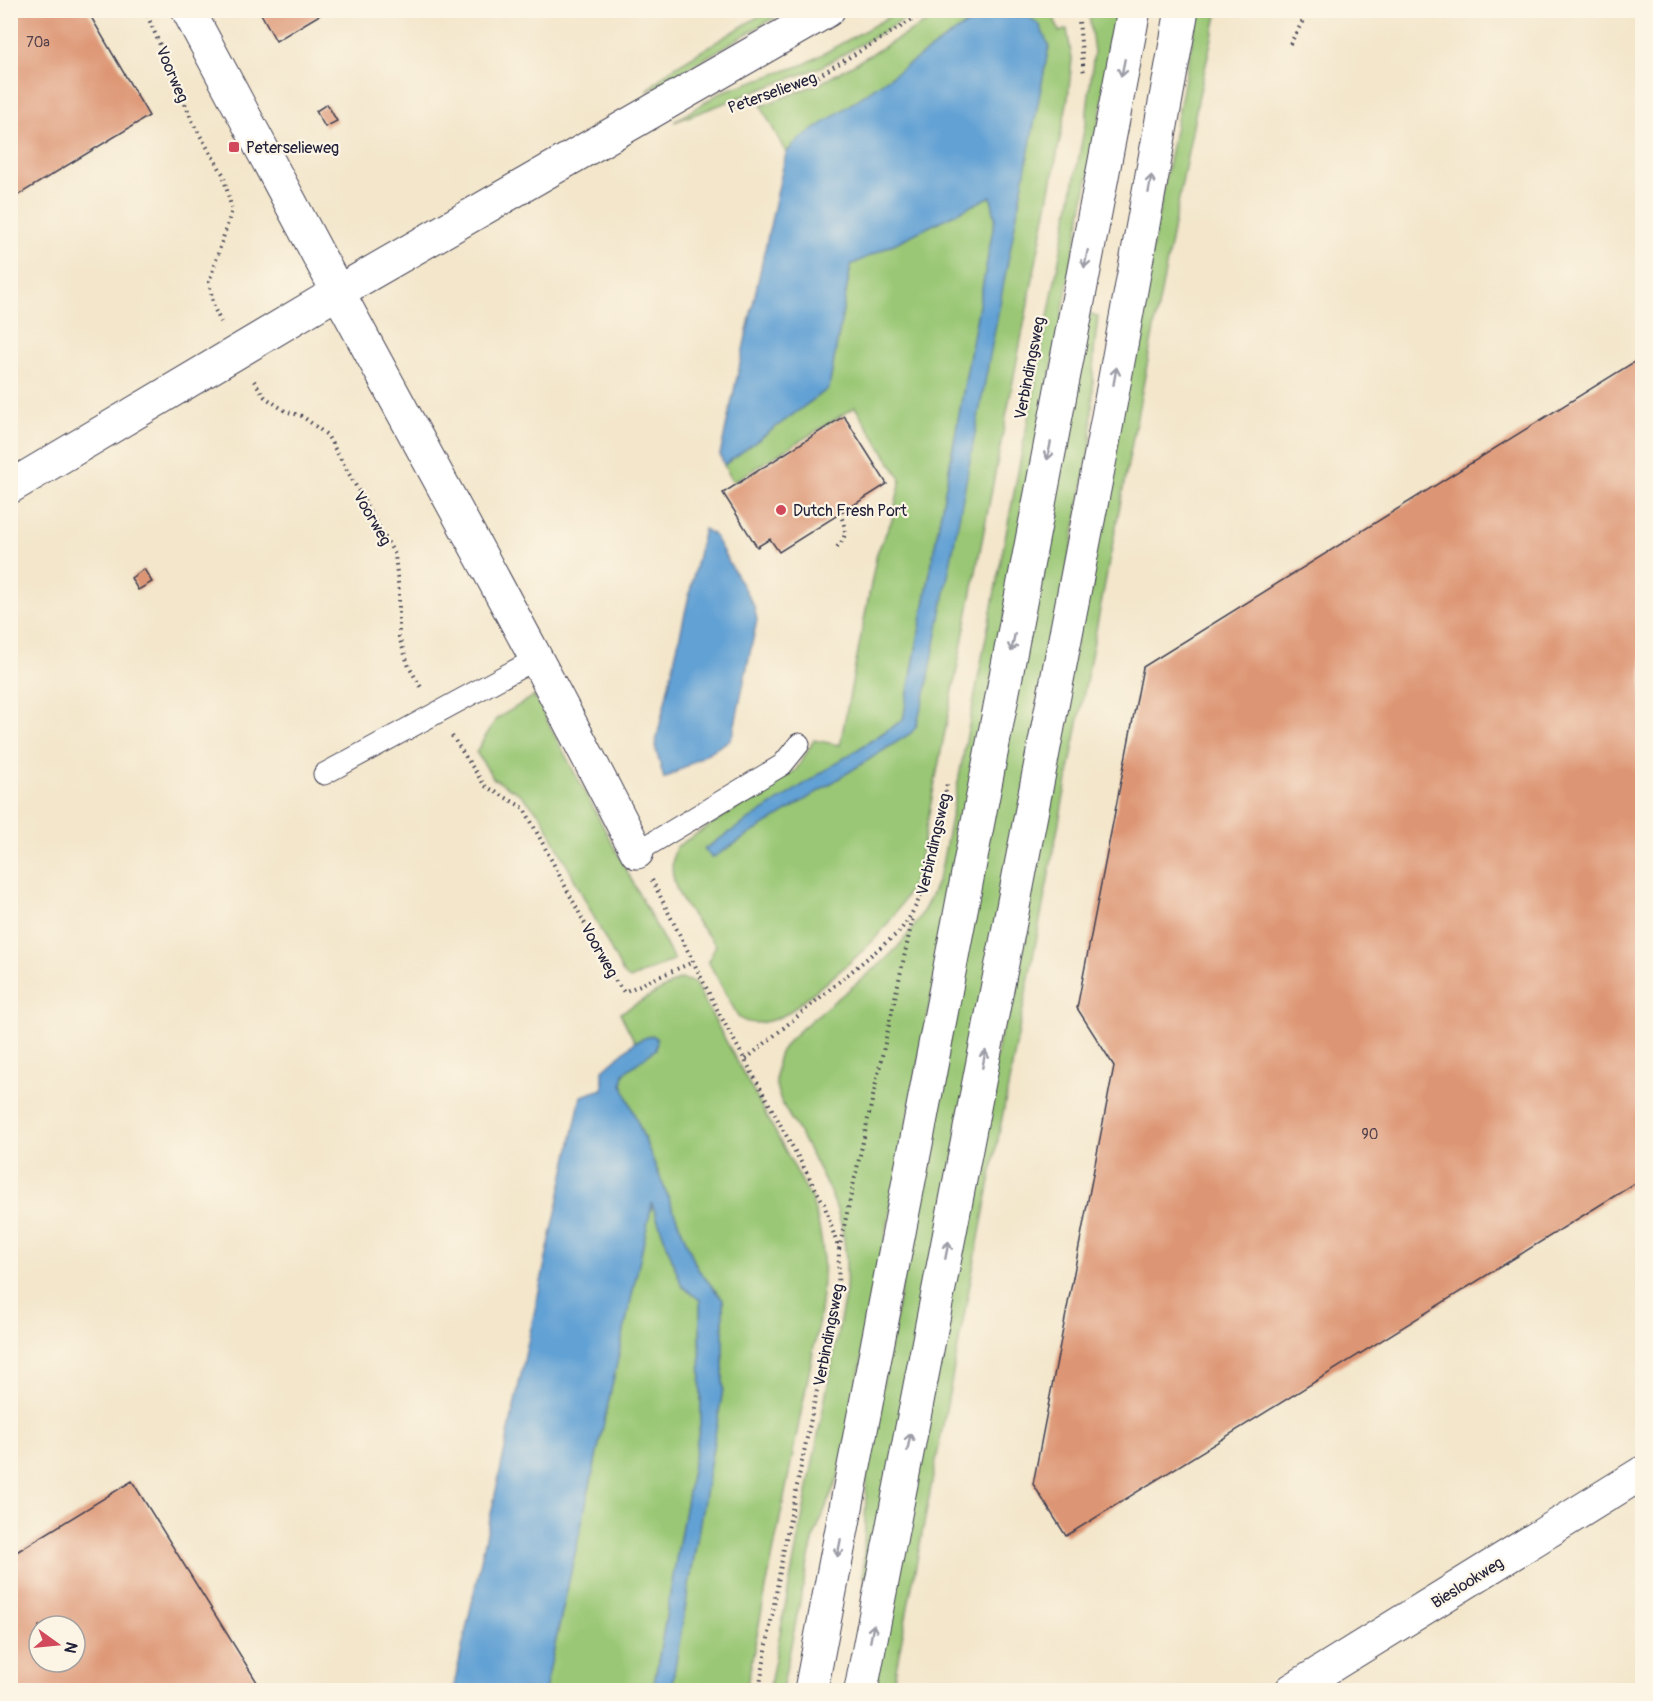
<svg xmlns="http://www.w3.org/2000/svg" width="1653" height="1701" viewBox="0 0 1653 1701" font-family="Pangolin,sans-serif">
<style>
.green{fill:#9ac775;stroke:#5e7458;stroke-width:1.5}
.water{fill:#62a1d4;stroke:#426288;stroke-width:1.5}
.building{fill:#dd9675;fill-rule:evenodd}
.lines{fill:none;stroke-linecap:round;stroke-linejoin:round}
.service-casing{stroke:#413f51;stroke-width:23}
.minor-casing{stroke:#413f51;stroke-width:35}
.tertiary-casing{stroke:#413f51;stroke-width:35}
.path{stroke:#413f51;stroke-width:4;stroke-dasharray:1.5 4.5;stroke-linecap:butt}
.service{stroke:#fff;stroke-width:21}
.minor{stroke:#fff;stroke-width:33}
.tertiary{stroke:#fff;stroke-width:33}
.oneway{stroke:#9c9ca7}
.poi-dot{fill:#d1495b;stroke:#fcf5e5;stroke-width:2}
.labels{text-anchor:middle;stroke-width:4.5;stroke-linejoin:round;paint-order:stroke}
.number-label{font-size:14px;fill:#513f4a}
.street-label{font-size:16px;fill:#22223b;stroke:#fcf5e5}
.poi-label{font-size:16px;fill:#22223b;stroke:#fcf5e5;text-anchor:start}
</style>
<rect width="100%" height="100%" fill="#fcf5e5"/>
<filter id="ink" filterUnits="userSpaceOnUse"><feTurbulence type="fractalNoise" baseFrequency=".0167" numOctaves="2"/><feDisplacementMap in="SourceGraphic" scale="12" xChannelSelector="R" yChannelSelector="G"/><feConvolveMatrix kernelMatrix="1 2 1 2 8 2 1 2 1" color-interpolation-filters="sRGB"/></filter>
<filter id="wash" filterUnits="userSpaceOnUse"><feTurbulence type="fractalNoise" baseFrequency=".008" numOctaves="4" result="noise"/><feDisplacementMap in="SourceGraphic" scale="24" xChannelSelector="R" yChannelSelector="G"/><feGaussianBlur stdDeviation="1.35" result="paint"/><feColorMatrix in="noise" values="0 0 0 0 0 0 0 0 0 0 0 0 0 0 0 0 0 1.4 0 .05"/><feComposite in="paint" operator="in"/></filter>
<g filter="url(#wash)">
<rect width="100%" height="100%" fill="#f3e6cb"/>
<path class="green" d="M769,10l17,1 -139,81v-2l23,-20z
M901,10l18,1 -98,56 -147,55 47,-30 84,-28z
M946,11h106l7,21 8,-3 5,30 -4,39 -150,772c-26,68 -76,98 -130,143 -15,8 -34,15 -49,5l-31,-57 8,-16c-23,-27 -55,-60 -40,-98l120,-77 18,-30 26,5 37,-192 15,-33 9,-41 -46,-72 -122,75 -9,-17 105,-77 22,-123 140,-69 4,22 -92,502 -198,129 7,9 199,-125 138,-687 -253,96 -10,11 -25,-47 60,-23z
M1096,11h24l-279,1459 -26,64 -7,28 -26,128h-13l77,-400c3,-70 -13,-95 -45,-154 -8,-15 -24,-36 -25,-53 0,-9 0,-20 3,-28 8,-22 90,-78 111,-100 24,-24 41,-54 51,-85l145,-750 8,-68 -5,-37z
M1198,11h20l-20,89 -306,1590h-18z
M1088,314l10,2 -4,36 -3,92 -217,1136 -11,-2 4,-112z
M534,696l140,264 -44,19 -6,-4 -83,-160 -21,-21 -26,-15 -18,-27 20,-33z
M680,979l14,3 117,216c17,49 14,83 6,134l-71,358h-75l52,-301v-89l-26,-32 -75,-184 2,-11 32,-24 -4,-14 -17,7 -15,-29z
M652,1203l30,83 18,14 1,119 -48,271h-108z"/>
<path class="water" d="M1027,16l12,8 10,22 -122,640 -11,41 -5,6 -199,125 -8,-9 199,-129 92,-502 -4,-22 -140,69 -22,123 -105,77 -4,-10 66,-302 10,-11 168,-116 25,-9z
M704,529l9,5 41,72 3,14 -24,114 -3,6 -66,39 -9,-33z
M652,1035l5,4 -1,10 -32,24 -2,11 75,184 26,32v89l-52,301h-18l48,-271 -1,-119 -18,-14 -30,-82 -107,486h-92l128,-594 22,-7v-19l32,-28z"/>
<g id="blocks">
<path class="building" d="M10,10h77l62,106 -139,84z
M259,10h69l-52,31z
M327,104l10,17 -12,6 -9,-16z
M1642,357v822l-576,357 -33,-52 81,-418 -37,-58 66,-341z
M844,416l43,68 -108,68 -9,-13 -13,8 -34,-54z
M144,569l8,13 -14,8 -7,-12z
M132,1481l130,209h-252v-134zM39,1626h36v36h-36z"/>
</g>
</g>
<g filter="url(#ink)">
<use href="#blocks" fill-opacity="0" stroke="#413f51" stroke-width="1.5"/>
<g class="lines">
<defs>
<path id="service" d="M324,774l210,-114
M637,852l145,-87 17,-21"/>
<path id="minor" d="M10,487l328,-195c100,186 203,371 299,560
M1292,1690l350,-217"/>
<path id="tertiary" d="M188,10l150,282 490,-282
M811,1690l323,-1680
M861,1690l244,-1257 77,-423"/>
</defs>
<use href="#service" class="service-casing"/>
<use href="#minor" class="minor-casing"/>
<use href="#tertiary" class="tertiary-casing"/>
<path class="path" d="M145,10l50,117 28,47 9,36 -23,72 5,26 7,14
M1078,10l6,65
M1290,44l19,-34
M733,107l85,-31 111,-66
M254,381l11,16 20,14 17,5 25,19 68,120 4,37v45l10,30 13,22
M837,547c11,-10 9,-20 3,-33
M452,736l33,50 39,22 90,171 10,13 69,-30
M652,880l66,131 106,193 15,46 -1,39 -54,259 -25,142
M746,1059l153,-127c34,-42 38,-97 48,-148
M839,1249l74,-332"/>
<use href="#service" class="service"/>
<use href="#minor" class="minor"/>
<use href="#tertiary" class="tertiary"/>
</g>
<defs><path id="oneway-shaft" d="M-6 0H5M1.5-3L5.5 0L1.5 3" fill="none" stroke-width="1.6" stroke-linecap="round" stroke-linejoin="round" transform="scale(1.5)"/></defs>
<g class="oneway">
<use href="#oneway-shaft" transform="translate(1123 68) rotate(101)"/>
<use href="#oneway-shaft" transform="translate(1150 184) rotate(-80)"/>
<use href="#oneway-shaft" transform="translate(1086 259) rotate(101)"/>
<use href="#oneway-shaft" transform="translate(1115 376) rotate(-80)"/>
<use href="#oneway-shaft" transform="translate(1049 451) rotate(101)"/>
<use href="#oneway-shaft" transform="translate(1013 643) rotate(101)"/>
<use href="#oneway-shaft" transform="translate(984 1059) rotate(-79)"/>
<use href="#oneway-shaft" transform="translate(947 1250) rotate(-79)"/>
<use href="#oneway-shaft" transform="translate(909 1442) rotate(-79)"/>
<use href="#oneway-shaft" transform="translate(839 1548) rotate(101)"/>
<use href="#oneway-shaft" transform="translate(872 1633) rotate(-79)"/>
</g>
</g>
<g class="poi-dot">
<rect x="228" y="141" width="12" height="12" rx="3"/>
<circle cx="781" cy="510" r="6"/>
</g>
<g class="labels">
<g class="number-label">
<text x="38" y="47">70a</text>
<text x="1370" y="1139">90</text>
</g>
<g class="street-label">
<text transform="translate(173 74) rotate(67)" y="6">Voorweg</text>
<text transform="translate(772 92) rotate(-20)" y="6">Peterselieweg</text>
<text transform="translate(1029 368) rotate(-79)" y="6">Verbindingsweg</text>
<text transform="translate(373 518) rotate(60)" y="6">Voorweg</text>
<text transform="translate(933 844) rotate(-77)" y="6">Verbindingsweg</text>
<text transform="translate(600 950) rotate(61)" y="6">Voorweg</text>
<text transform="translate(828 1335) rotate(-79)" y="6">Verbindingsweg</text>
<text transform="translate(1467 1582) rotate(-32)" y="6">Bieslookweg</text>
</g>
<g class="poi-label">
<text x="246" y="153">Peterselieweg</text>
<text x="793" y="516">Dutch Fresh Port</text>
</g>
</g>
<rect width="1653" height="1701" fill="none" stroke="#fcf5e5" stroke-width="36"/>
<g transform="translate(57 1644) rotate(105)"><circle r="28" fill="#fcf5e5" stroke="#a5a1a1" stroke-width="1.5"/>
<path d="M0-4.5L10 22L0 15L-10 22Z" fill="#d1495b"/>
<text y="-9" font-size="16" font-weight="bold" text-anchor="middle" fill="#22223b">N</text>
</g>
</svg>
